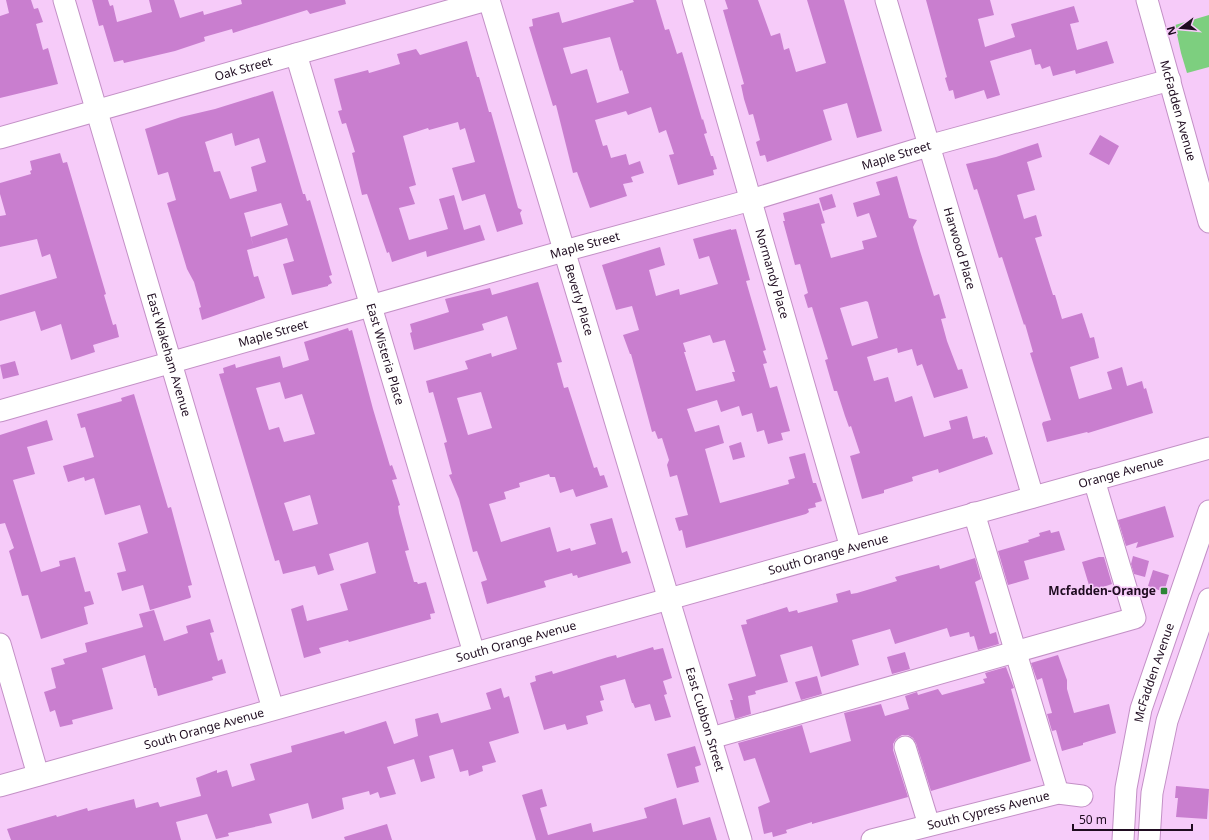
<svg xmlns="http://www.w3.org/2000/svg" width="1209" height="840" viewBox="0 0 1209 840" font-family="'Noto Sans',sans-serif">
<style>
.green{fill:#7dcf7f}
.building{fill:#c97ecf;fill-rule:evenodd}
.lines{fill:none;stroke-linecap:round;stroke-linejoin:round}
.minor-casing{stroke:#c390c6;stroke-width:23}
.minor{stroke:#fff;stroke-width:21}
.poi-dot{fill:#2d8535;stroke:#f6cbf9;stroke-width:1.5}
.labels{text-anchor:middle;stroke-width:3;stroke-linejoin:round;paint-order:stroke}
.street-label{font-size:12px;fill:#1f0c20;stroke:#f6cbf9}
.poi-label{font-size:12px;font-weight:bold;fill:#1f0c20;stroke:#f6cbf9;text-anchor:end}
</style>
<rect width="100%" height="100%" fill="#f6cbf9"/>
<path class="green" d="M1209,15v52l-22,6 -6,-20 -6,-28z"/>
<path class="building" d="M6,0h25l3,9 4,-1 5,14 -7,2 7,26 5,-2 10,36 -58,14v-82l9,-3z
M92,0h16l2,6 3,-1 4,17 35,-10 -3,-12h25l6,18 23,-7 1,4 38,-11 -1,-4h104l1,4 -36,10 -3,-4 -74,23 -1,-4 -28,8 1,4 -30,10 -51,12 -1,-3 -9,2 -11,-37 -4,1z
M633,0h23l9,30 4,-1 8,25 5,-2 20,68 1,-1 4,14 -3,1 7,22h2l4,13 -4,1 1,5 -36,10 -9,-30 5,-1 -8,-24 -7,3 -8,-26 -23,8 -2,-4 -31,9 8,26 4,-1 4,13 15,-4 3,11 11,-4 4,12 -13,4 2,5 -10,2 4,12 -37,12 -13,-36 -4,1 -17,-68 -3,1 -24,-79 4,-1 -1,-7 27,-7 3,11 72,-21zM610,37l10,34 2,-1 7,23 -32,10 -10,-34 -16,5 -8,-26z
M725,0h33l13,36 9,-3 4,17 5,-2 7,24 30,-9 -19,-63h37l38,131 -25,7 -10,-35 -24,7 9,30 -65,22 -2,-7 -5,1 -4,-14 4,-2 -7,-26 -4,1 -5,-16 -3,-14 3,-1 -21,-74 5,-1z
M926,0h64l4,15 -16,4 7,28 30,-10 -4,-13 63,-18 5,16 -9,2 7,26 30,-9 7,22 -38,11 -1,-4 -22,6 -3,-10 -8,3 -2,-5 -5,1 -4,-16 -41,12 10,34 -13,4 -3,-9 -29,9 -2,-9 -4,1 -4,-13 2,-1z
M467,41l10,36h2l10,35h2l27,96 4,2 -2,3 3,11 -26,8 -12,-38 -23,7 -10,-33 23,-6 -10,-34 -5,2 -2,-8 -29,8 -1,-2 -25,8 13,49 -7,2 6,17 -16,4 10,32 39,-11 -9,-30 15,-4 10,35 16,-5 5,15 -58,17 -1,-6 -34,11 -3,-10 -2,1 -20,-59 -5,1 -10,-42 3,-1 -9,-29 -4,1 -4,-13 4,-1 -8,-31 34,-9 1,3 31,-9 -3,-10 19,-5 4,6z
M273,91l30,103h2l2,7 3,-1 13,44 9,31 -3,1 3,7 -4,2v1l-36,9 -9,-31 11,-3 -7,-23 -33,10 -3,-11 37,-12 -7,-22 -37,10 10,35 -7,2 7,27 4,-1 7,22 -63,22 -3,-12 2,-1 -7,-25 -7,-13 -20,-66 9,-3 -8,-28 -10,3 -13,-46 36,-12 34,-8zM232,133l3,13 24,-8 7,24 -15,5 6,24 -27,8 -10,-28 -6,1 -9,-30z
M1100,135l19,11 -10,19 -20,-11z
M1038,143l4,14 -15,5 8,28 -18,5 7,24 12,-4 6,21 -7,2 18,57h2l7,24 20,-6 8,25 4,-1 5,21 -29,9 9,32 33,-10 -5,-17 15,-5 5,19 15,-5 2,8 2,-1 7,25 -65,20 -1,-1 -40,10 -5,-18 1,-2 8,-2 -21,-67 3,-1 -8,-28 -1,1 -22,-68 -3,1 -22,-69 -3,1 -8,-26 30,-7z
M60,153l3,10 4,-1 39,132 -2,1 9,30 3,-1 3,13 -26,8 2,7 -24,8 -10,-36 -20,7 -6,-20 -35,10v-26l57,-17 -7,-24 -8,3 -5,-18 -37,8v-31l6,-1 -6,-21v-11l31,-9 -1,-3 2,-1 -2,-9z
M897,176l12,42 8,2 -4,7 7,24 14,45 5,-2 7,24 -5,1 6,22 11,29 4,-1 6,19 -34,10 -12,-34 -5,2 -5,-17 -14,4 -1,-5 -30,9 7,24 14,-4 7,25 17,-6 12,41 27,-8 -2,-8 18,-5 6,23 12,-3v2l2,-1 6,17 -54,19 -1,-4 -26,8 1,4 -29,9v3l-22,6 -12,-43 10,-3 -9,-27 -2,1 -4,-11 -8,-25h-3l-9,-31 3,-1 -16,-52 -4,1 -4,-13 4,-2 -8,-29 -5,1 -12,-44h2l-2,-8 36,-10 6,20 -4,1 10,34 33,-9 -2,-8 15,-4 -8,-24 -12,4 -4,-14 27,-8 -4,-13zM866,301l2,1 10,36 -26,8 -12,-38z
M832,194l4,13 -13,4 -4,-13z
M731,229v1l5,-1 14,51 -4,1 20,69 -3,1 4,12 -4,1 7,24 7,-2 13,45 -9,2 2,7 -15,4 -4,-14 -7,2 -5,-19 -10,3 -3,-10 -18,6 -4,-12 -30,9 8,23 24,-7 5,18 -19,6 15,54 69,-19 -1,-4 7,-2 -6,-21 16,-4 8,30h3l6,18 -7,2 1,4 -8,2 1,3 -3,2 -120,34 -4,-18 -3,1 -4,-13 13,-3 -11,-40 -7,2 -3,-12 2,-5 -7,-22 -4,1 -3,-8 -3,1 -21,-78h-1l-7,-19 16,-5 -7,-24 -16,4 -14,-45 58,-18 5,18 -16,5 7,26 23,-7 1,6 38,-11 -9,-28 -10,3 -6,-20zM710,335l3,8 12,-3 10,32h-3l3,9 -39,10 -12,-39h2l-3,-9z
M538,282l24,80 -5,1 7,25 4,-1 26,81 3,-1 3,9 4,-1 4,12 -32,10 -3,-8 -13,4 -5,-16h-5l-1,-3 -30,9 1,4 -16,5 2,7 -17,5 12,38 49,-15 7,25 13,-4 1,3 25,-7 -6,-20 22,-6 10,35 5,-2 4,12 -53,15 -1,-3 -4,1 -1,-3 -28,8 2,6 -59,17 -6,-22 6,-2 -10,-29 -4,1 -14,-53 -10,-24 3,-1 -8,-31 3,-1 -14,-50 -4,1 -3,-12 42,-12 -3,-8 26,-8 1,4 25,-8 -10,-33 -25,8 2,6 -70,20 -4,-17 2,-1 -2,-8 39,-12 -4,-13 45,-11 2,7zM481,392l11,36 -24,7 -11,-37z
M348,328l1,3 3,-1 21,79 17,57 2,-1 5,14 -5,1 8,25 -2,1 1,7 10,37 -4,1 9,31h3l1,2 8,-2 9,31 -5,1 1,5 -82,23 -1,-2 -29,8 2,5 -17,5 -13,-49 12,-4 4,16 41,-11 -8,-26 36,-11 -8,-31 -39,12 5,16 -16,5 -3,-9 -32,8 -4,-14 -4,1 -56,-187 5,-1 -1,-5 12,-4 1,4 44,-12 3,12 26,-8 -5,-18zM280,382l5,17 17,-5 13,40 -31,8 -5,-15 -10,3 -13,-42zM310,495l8,29 -25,7 -9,-28z
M15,361l4,14 -16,4 -3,-14z
M134,394l34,114 3,-1 21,78 -4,1 3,11 -1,1 -40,12 -7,-25 -21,6 -5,-18 9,-2 -8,-28 30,-10 -8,-28 -35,10 -11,-37 -9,3 -1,-4 -16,5 -5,-16 31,-9 -9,-30 -4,1 -4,-14 45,-13 -1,-3z
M47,420l6,20 -26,7 8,27 -22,6 28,92 19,-6 -1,-5 16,-4 10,35 5,-1 4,13 -10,3 4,17 -47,15 -13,-44 -6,1 -13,-45 5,-3 -9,-25 -5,1v-89z
M741,442l4,15 -12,3 -4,-14z
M1165,506l9,31 -38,11 2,-6 -12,4 -8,-26z
M1050,530l1,3 8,-2 6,19 -41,11 5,18 -21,6 -10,-34 31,-9 -1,-2 12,-4 -1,-3z
M1133,556l16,5 -4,16 -11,-3 -3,-10z
M1099,557h5l8,27 -9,3 2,4 -13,4 -10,-33z
M975,558l6,21 -6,3 15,52 6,-2 3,12 -21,6 -4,-14 -4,1 -1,-5 -19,5 -3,-9 -52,16 -5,-15 -38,11 7,25 -38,12 -9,-31 -32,9 8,27 -33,9 1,3 -8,2 3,18 -16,5 -5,-19h3l-5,-16 28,-8 -15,-51 6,-1 -1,-4 41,-13 2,5 8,-2 1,3 40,-11 -2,-8 14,-4 1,4 6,-1 40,-12 -2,-4 44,-12 1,4z
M1153,570l16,5 -5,17 -16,-6z
M154,610l10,31 24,-8 -2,-7 24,-7 4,13 -4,1 8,28 4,-2 4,14 -14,4 1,3 -55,16 -2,-8h-2l-9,-33 -42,13h-1l11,41 -41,11 1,4 -13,3 -5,-17 -5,2 -6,-20 12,-4 -5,-20 14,-4 -2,-5 24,-7 -2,-9 58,-16 -4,-13z
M653,647l1,3 9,-2 9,30 -9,3 4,13 -3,1 7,22 -16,4 -5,-17 -15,4 -2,-5h-1l-7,-24 -25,7 4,14 -4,1 3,10 -17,5 2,8 -21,6 -2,-6 -21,6 -14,-47 6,-2 -1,-5 17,-5 1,3 55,-17 8,-2 1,3z
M905,652l5,17 -18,5 -5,-17z
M1058,655l9,25v9l7,24 35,-9 7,29 -33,10v2l-21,6 -6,-21 -4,1 -5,-17 5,-1 -10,-35 -5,2 -6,-17z
M1006,667l8,21 -3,1 20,72 -100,30 -15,-48 -3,-5 -5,-3h-6l-6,4 -3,5v6l15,47 -96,27v-2l-26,8 1,3 -14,4 -1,-5 -8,2 -6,-27 12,-5 -15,-44 -11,3 -6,-18 64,-18 8,28 41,-12 -7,-28 37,-9 4,12 24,-7 -4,-13 12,-4 1,3 20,-6 4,6 43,-12 -2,-4 4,-1 -2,-5z
M817,676l5,18 -21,6 -6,-18z
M501,688l3,10 5,-2 10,37 -30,9 7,20 -14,4 1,5 -14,5 -1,-6 -8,2 -7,-23 -24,7 6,22 -14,4 -7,-23 -27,8 9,27 -16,4 -2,-6 -8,3 -1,-4 -27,7 2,11 -32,10 -4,-16 -39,11 3,9 -44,10 1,3 -13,3 -9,-25 -31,8 5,18h-170l-4,-11 49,-14 1,2 30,-9 1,3 46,-12 2,9 22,-6 2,5 41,-11 -5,-18 21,-8v3l10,-3 5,17 23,-7 -5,-16 42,-12 -1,-6 53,-15 1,3 41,-13 8,23 24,-8 -3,-17 23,-6 3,10 50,-14 -5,-16z
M695,746l6,19 -6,2 4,15 -22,6 -10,-34z
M1176,786l33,3 -2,30 -31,-2 2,-19h-3z
M542,789l5,17 -7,2 8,27 43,-12 2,9 54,-14 -3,-10 32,-10 7,27 27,-8 7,23h-181l-14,-45z
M387,824l5,16h-47l-1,-3z"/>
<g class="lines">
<defs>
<g id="minor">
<path id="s1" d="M64,0l209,709"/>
<path id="s2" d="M489,0l252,840"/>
<path id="s3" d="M693,0l158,548"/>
<path id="s4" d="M886,0l147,497"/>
<path id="s5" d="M1147,0l62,222"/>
<path id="s6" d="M296,54l178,599"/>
<path id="s7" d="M0,138l487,-138"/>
<path id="s8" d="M0,411l564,-160 187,-51 177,-54 242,-66"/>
<path d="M974,513l84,280"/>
<path d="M0,644l38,131"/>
<path d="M711,738l424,-120 -41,-138"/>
<path d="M905,747l24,78"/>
<path id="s9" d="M0,786l1209,-338"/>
<path id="s10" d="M872,840l186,-47 24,3"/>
<path id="s11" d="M1123,840l3,-52 15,-79 68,-198"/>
<path d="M1149,840l3,-47 15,-72 42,-122"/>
</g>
</defs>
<use href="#minor" class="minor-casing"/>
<use href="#minor" class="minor"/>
</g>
<rect class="poi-dot" x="1160" y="587" width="8" height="8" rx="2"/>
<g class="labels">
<g class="street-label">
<text dy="4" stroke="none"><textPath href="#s7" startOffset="253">Oak Street</textPath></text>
<text dy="4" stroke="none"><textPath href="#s5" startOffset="115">McFadden Avenue</textPath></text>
<text dy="4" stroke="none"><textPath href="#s8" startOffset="932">Maple Street</textPath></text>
<text dy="4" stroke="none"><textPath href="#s8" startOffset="608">Maple Street</textPath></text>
<text dy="4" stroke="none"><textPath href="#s4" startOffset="259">Harwood Place</textPath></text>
<text dy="4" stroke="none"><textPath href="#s3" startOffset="285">Normandy Place</textPath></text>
<text dy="4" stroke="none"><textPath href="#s2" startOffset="313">Beverly Place</textPath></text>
<text dy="4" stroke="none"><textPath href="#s8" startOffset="284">Maple Street</textPath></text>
<text dy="4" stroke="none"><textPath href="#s6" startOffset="313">East Wisteria Place</textPath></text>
<text dy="4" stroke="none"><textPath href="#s1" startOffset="370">East Wakeham Avenue</textPath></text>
<text dy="4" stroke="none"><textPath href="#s9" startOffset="1164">Orange Avenue</textPath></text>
<text dy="4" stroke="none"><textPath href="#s9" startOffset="860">South Orange Avenue</textPath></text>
<text dy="4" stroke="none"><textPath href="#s9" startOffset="536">South Orange Avenue</textPath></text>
<text dy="4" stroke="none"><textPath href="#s11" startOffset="171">McFadden Avenue</textPath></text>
<text dy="4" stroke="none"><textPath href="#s2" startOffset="751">East Cubbon Street</textPath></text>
<text dy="4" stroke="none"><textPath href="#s9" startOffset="212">South Orange Avenue</textPath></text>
<text dy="4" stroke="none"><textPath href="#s10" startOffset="120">South Cypress Avenue</textPath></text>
</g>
<g class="poi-label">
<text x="1156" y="595">Mcfadden-Orange</text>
</g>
</g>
<g transform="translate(1181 28) rotate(254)" stroke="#f6cbf9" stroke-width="3" paint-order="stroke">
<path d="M0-3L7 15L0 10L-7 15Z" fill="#1f0c20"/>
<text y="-6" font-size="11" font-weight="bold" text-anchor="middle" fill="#1f0c20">N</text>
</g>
<path d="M1073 824v6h119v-6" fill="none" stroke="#1f0c20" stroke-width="2"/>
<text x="1079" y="824" font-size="12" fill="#1f0c20" stroke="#f6cbf9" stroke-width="3" paint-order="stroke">50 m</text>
</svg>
